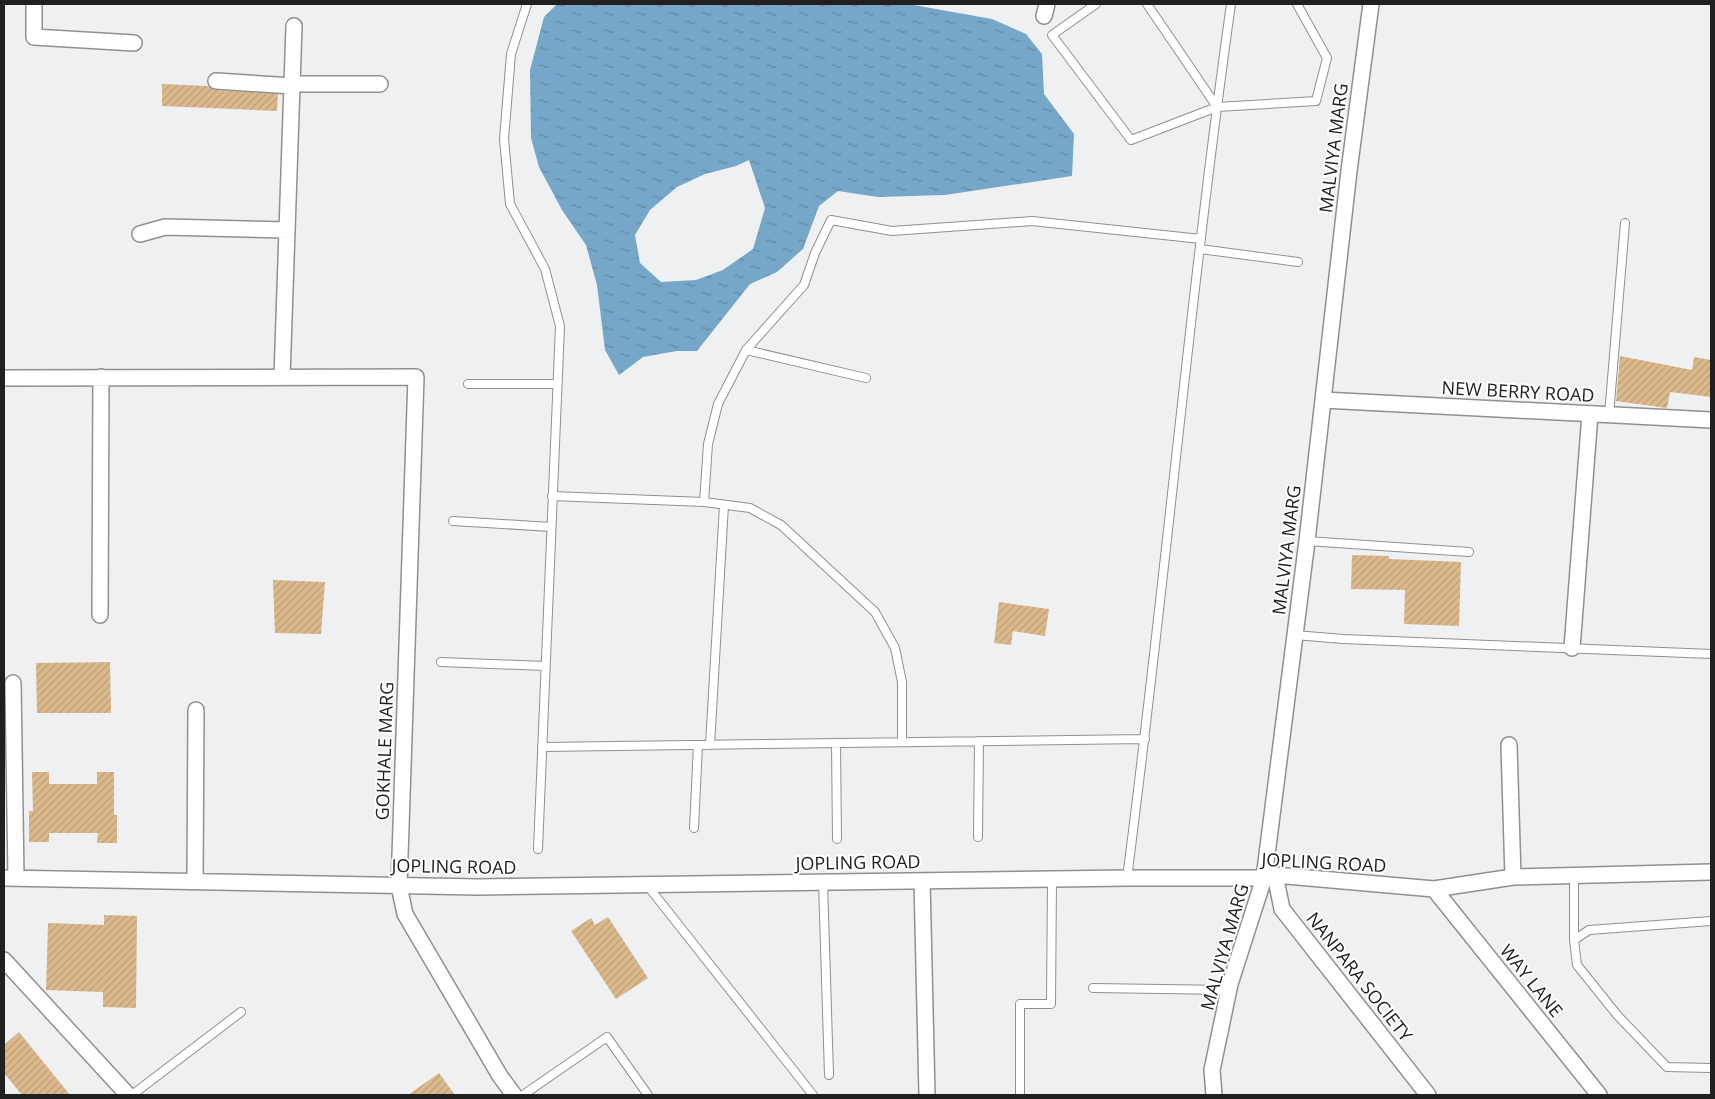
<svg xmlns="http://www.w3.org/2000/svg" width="1715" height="1099" viewBox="0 0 1715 1099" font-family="'Open Sans',sans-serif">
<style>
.water{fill:url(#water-ripples);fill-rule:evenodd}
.building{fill:url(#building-hatch)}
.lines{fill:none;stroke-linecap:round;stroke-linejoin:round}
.service-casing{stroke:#909091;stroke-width:10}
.minor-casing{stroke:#909091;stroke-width:18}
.service{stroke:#fff;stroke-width:8}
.minor{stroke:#fff;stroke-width:15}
.labels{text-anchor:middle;stroke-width:4;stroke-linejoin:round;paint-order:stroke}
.street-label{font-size:18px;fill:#202020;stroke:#fff}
</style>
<defs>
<pattern id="water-ripples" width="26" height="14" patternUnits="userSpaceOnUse" patternTransform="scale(1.25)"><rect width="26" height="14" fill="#76a7c8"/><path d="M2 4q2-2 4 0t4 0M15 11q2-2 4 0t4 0" fill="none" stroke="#6088a2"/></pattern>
<pattern id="building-hatch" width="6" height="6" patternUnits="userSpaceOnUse" patternTransform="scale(1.25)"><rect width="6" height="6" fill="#dbb98c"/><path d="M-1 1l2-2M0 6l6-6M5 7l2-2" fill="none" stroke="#bc9f78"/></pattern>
</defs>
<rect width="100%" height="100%" fill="#eff0f1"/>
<path class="water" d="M557,4h351l84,15 34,15 16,20 2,40 30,40 -2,42 -127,19 -67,2 -40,-6 -19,15 -16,43 -26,23 -27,12 -53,67h-20l-34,6 -24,18 -14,-25 -8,-65 -11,-40 -24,-35 -23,-43 -8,-29 -1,-68 14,-53zM749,160l16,48 -12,41 -30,21 -27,10 -35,2 -21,-19 -5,-28 15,-25 27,-23 28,-13 31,-8z"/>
<path class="building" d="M162,84l46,2 7,4 63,4 -1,17 -115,-5z
M1620,356l72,14 2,-13 17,3v37l-41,-5 -3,16 -51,-7z
M1352,555l37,1v3l72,3 -2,64 -55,-2 1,-34 -54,-1z
M273,580l52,2 -4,52 -46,-1z
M999,602l50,7 -4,27 -32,-5 -2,14 -17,-2z
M110,662l1,51h-74l-1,-50z
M32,772h17v12h48v-12h17v43h3v28h-20l1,-10h-49v9h-20v-31h4z
M104,915l33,1 -1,92 -33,-1v-15l-57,-2 2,-67 56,2z
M608,917l40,61 -32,21 -45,-68 20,-13 4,7z
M19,1032l51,63h-48l-18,-22v-28z
M439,1073l16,22h-47z"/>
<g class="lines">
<defs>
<path id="service" d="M527,4l-16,50 -7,85 6,65 35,65 15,57 -22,523
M1096,4l-44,31 79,105 86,-33 99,-6 11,-43 -30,-54
M1147,4l70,103
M1200,249l98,13
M746,350l120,28
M468,384h89
M1609,415l16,-192
M552,496l152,6 46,6 31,17 94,87 20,36 7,34v60
M704,502l4,-58 10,-40 28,-54 58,-65 11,-32 16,-33 61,11 140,-10 169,18
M453,521l98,6
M1307,541l162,11
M1295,635l48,4 368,15
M441,662l104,4
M836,743l1,96
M710,745l14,-240
M542,747l603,-8
M694,828l4,-83
M978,837l1,-96
M1574,877v63
M1127,878c38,-291 63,-584 104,-874
M823,882l6,193
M647,885l166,210
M1711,921l-122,9 -15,10 3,25 41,51 49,51 44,1
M1093,988l136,2
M132,1095l109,-83
M523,1095l84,-58 41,58
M1020,1095v-91h31l1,-125"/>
<path id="minor" d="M34,4v33l100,6
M1044,16l3,-12
M216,81l76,5 4,-2h84
M140,234l25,-7 122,3
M282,377l12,-351
M4,378l412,-1 -17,509 6,28 95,162 14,19
M1323,400l388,20
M100,615l1,-238
M1572,648l18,-234
M13,683l3,195
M1509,745l4,132
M1275,875l7,34 146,186
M4,878l474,9 649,-9h137l11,-3 159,14 79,-12 198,-5
M195,881l1,-171
M922,881l5,214
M1434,889l165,206
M4,960l124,135
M1214,1095l-2,-25 18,-86 34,-106 43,-337 42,-370 22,-167"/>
</defs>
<use href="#service" class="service-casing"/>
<use href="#minor" class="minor-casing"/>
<use href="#service" class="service"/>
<use href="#minor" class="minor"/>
</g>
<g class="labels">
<g class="street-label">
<text transform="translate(1334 148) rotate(-83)" y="6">MALVIYA MARG</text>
<text transform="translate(1518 392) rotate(3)" y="6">NEW BERRY ROAD</text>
<text transform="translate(1287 550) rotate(-83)" y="6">MALVIYA MARG</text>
<text transform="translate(385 751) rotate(-88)" y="6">GOKHALE MARG</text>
<text transform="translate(858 863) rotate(-1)" y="6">JOPLING ROAD</text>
<text transform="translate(1324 863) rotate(3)" y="6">JOPLING ROAD</text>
<text transform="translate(454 867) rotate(1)" y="6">JOPLING ROAD</text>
<text transform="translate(1225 947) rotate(-74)" y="6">MALVIYA MARG</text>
<text transform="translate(1359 977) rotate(52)" y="6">NANPARA SOCIETY</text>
<text transform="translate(1531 981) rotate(51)" y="6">WAY LANE</text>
</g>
</g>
<rect width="1715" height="1099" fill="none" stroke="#202020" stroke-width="10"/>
</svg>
